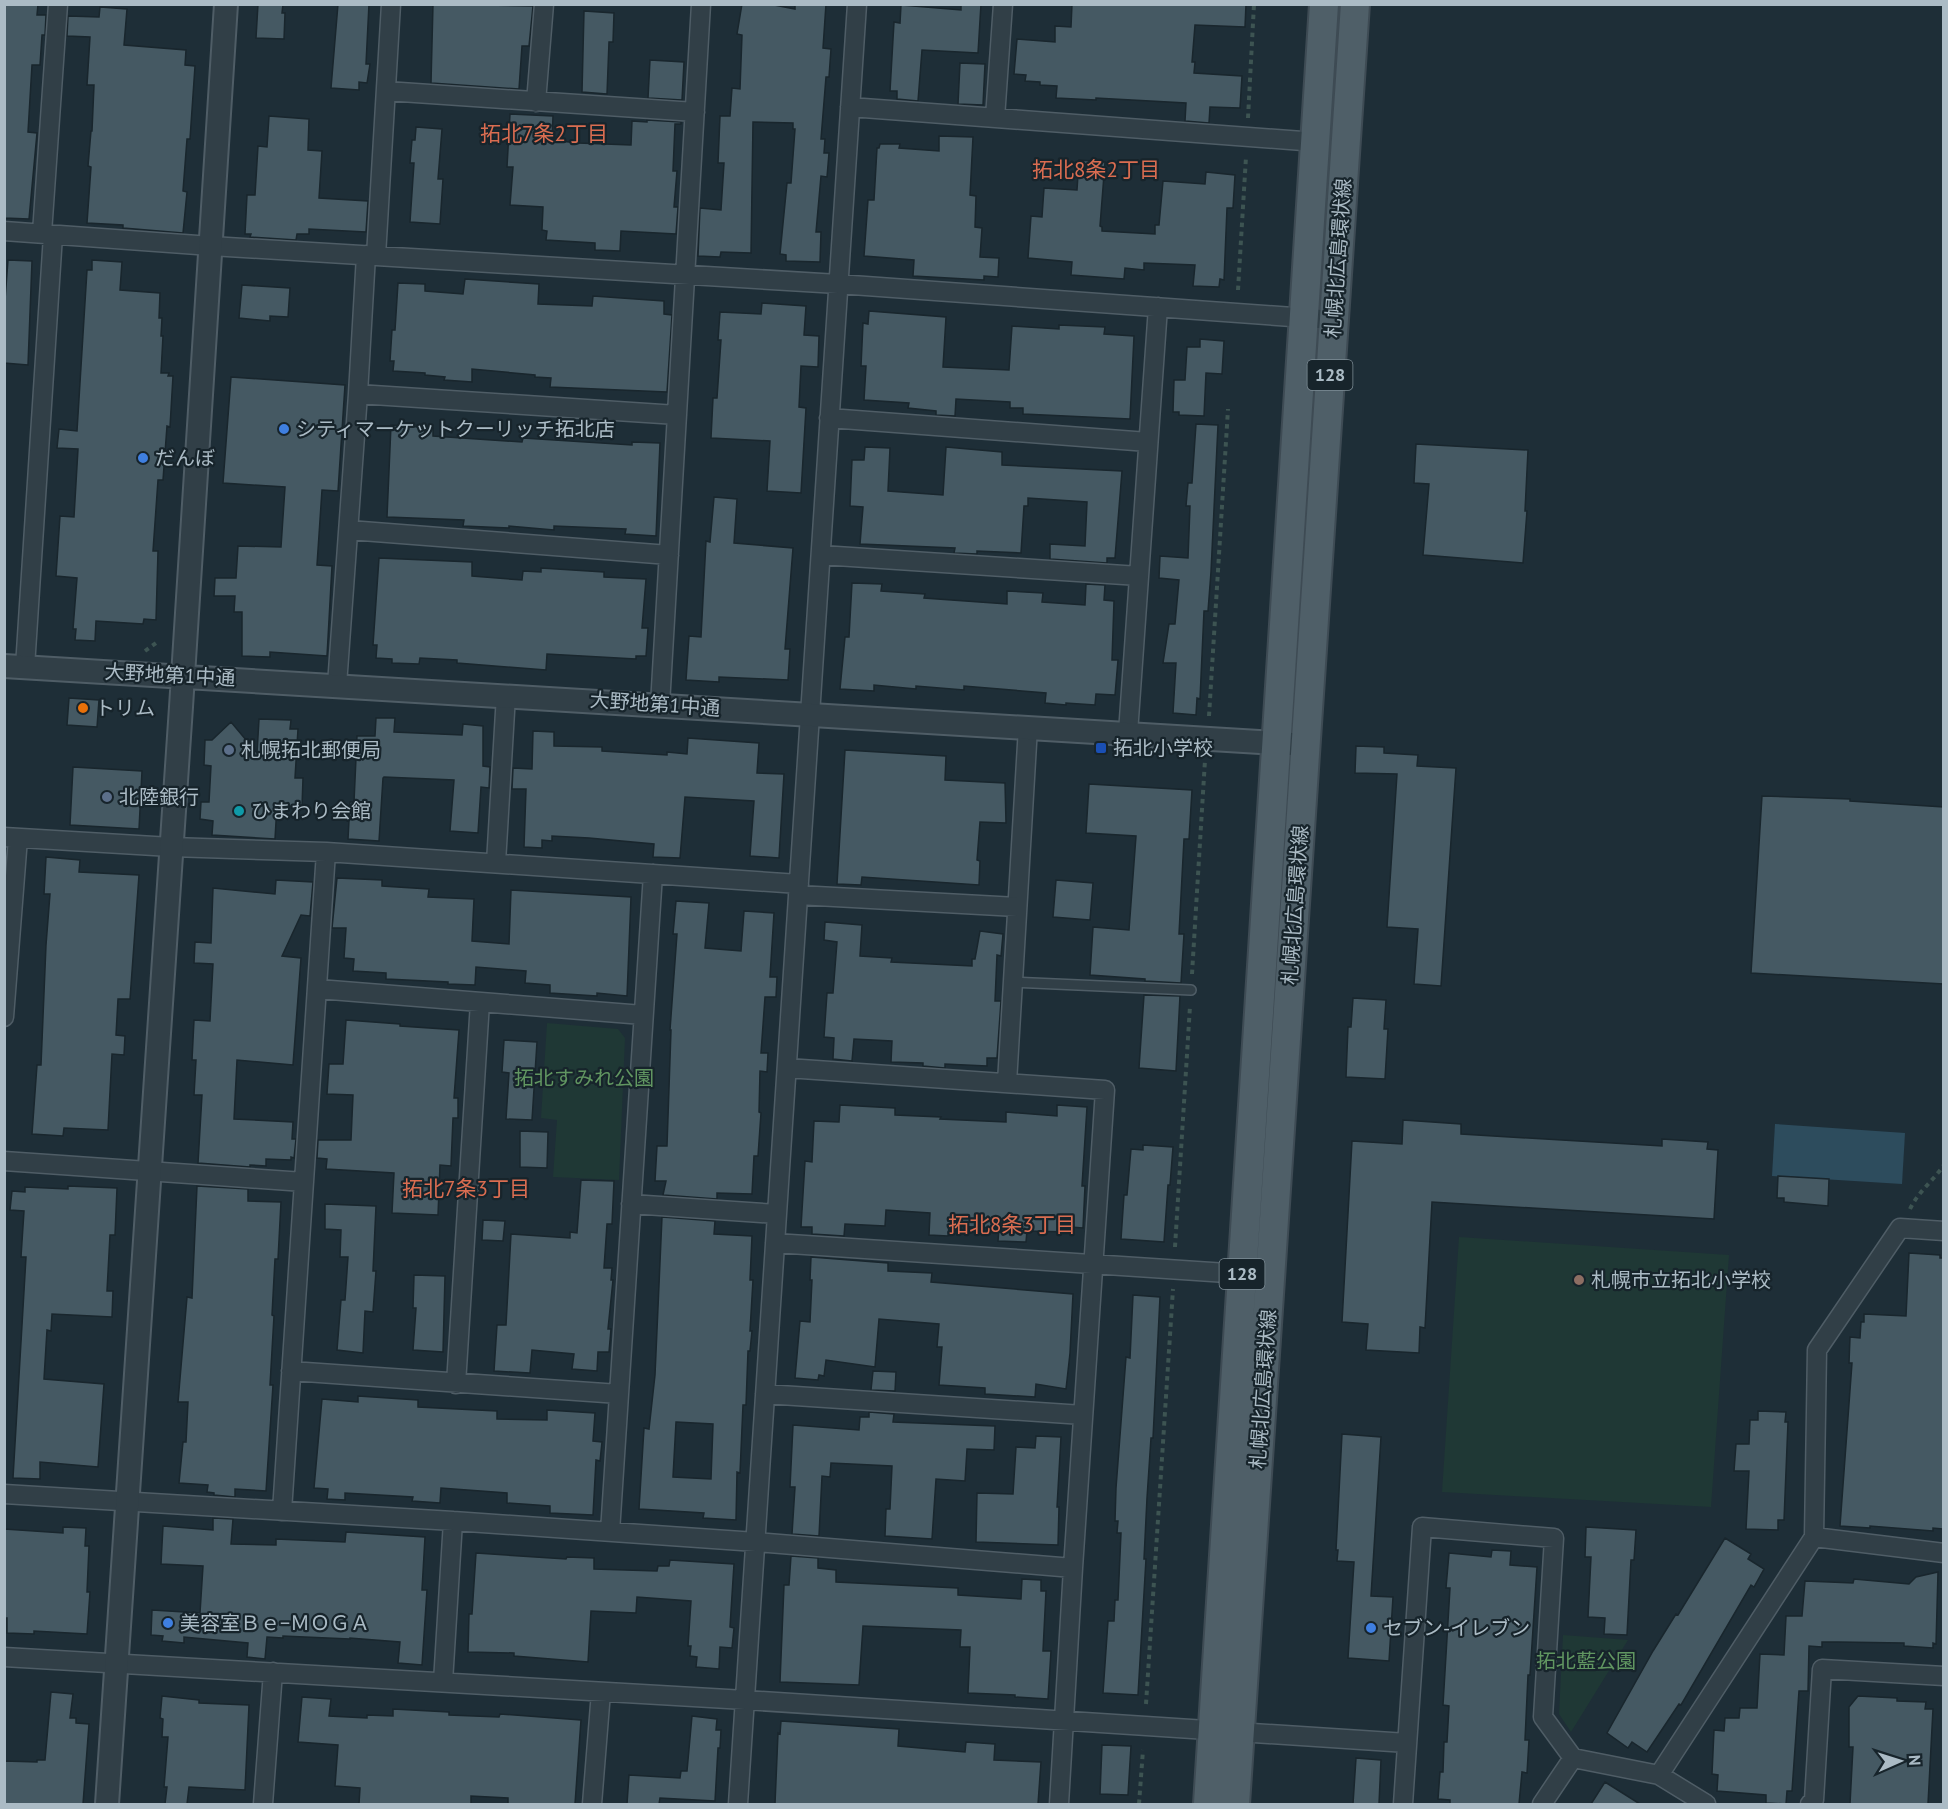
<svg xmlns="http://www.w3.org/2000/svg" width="1948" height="1809" viewBox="0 0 1948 1809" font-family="'PT Sans','Noto Sans JP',sans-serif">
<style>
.green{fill:#1f3835}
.water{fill:#2d4c5d}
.building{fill:#455963;stroke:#19262d;stroke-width:1.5;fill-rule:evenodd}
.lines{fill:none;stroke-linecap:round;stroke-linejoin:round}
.service-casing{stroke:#4f5d66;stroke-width:12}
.minor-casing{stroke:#4f5d66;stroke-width:21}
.tertiary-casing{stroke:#4f5d66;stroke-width:26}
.primary-casing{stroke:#3e4b54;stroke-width:32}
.path{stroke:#3d5452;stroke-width:4;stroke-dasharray:4.5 4.5;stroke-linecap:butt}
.service{stroke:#313f47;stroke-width:9}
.minor{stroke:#313f47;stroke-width:18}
.tertiary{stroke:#313f47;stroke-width:22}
.primary{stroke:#4f5f68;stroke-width:28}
.shop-dot{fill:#3f7fe0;stroke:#17242b;stroke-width:2}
.food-dot{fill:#e8710a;stroke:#17242b;stroke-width:2}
.transit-dot{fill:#1a4fb4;stroke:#17242b;stroke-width:2}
.service-dot{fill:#5c6f8a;stroke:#17242b;stroke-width:2}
.culture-dot{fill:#0f9aa8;stroke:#17242b;stroke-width:2}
.education-dot{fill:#8d6e63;stroke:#17242b;stroke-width:2}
.labels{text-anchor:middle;stroke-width:4.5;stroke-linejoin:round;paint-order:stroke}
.shield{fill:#17242b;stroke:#7f8e97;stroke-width:1.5}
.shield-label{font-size:18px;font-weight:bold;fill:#abbbc5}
.street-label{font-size:20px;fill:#abbbc5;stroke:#17242b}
.poi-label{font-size:20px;fill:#abbbc5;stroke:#17242b;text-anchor:start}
.park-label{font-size:20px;fill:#619661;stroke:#17242b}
.neighbourhood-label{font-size:21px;fill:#da6d51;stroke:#17242b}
</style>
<rect width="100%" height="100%" fill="#1e2e37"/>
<path class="green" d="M547,1023l71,6 7,9 -6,142 -66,-3 4,-57 -16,-2z
M1459,1237l270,18 -18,252 -269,-15z
M1563,1635l65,5 -57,92 -12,-18z"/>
<path class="water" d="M1775,1124l130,9 -3,51 -130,-8z"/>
<path class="building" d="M4,4h34l-1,11h9l-1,20h-3l-2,30h-8l-4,67 9,1 -8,86 -25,-1z
M258,4h25l-1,9h3l-1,26 -28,-1z
M338,4h31l-3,60h4l-3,19 -8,-1v8l-28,-2z
M433,4l100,2 -4,40h-7l-3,43 -88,-6z
M742,4h27l26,5v-5h31l-3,44 8,1 -2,28h-3l-5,62h4l-1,14h5l-2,24 -6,-1 -5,56h5l-1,30 -34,-1v-6l-6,-1 7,-71h4l4,-54h-2v-6l-40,-1 -2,131 -30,-1 -1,5 -22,-1 2,-48 21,2 3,-47h-6l2,-47h10l2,-28 8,1 2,-54 -5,-1z
M961,4h20l-3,49 -56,-3 -4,51 -21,-2v-8h-7l4,-69 6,1 1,-18 60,5z
M1072,4h174l-1,23 -50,-2 -3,37h3l-1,11 48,3 -2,32 -30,-1 -1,16 -24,-2 1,-18 -90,-5v2l-40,-2 1,-12 -17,-1v-3l-15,-1 1,-6 -12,-1 3,-35 38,3v-16l16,1z
M100,7l27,2 -3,36 62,5 -1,15 10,1 -5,73h-3l-4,52 4,1 -4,41 -60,-5v-3l-36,-2 4,-56 -3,-1 3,-35h1l2,-46h-7l3,-48 -23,-1 1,-20 31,1z
M584,11l30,2 -1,29h-4l-2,52 -25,-2z
M650,60l34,2 -2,38 -34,-2z
M960,63l25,1 -2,41 -25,-1z
M510,114l43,2 -1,24 26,3 53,2 1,-24 15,1v-2l34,2v2h-6l-2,47h4l-3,36h4l-2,27 -55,-3 -1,20 -25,-1v-7l-49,-3 1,-9 -5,-1 1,-23 -33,-2 3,-38h-6z
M269,116l40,3 -1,31 14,1 -3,47 49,3 -2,31 -57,-3v5h-12l-1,6 -46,-3 1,-3h-6l2,-39h8l3,-49 9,1z
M416,127l26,2 -4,50h5l-3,45 -30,-2 4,-59h-4l2,-23h3z
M939,136l34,1 -3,58 6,1 -1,31 7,1 -2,29 19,1 -1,19 -14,-1v4l-71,-4 1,-16 -50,-4 4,-56h6l3,-52h2l1,-4h20l-1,4 40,3z
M1079,160l26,2 -5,64 2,1v4l53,3v-9h4l4,-44 42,3 1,-12 29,3 -2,33h-6l-3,72 -4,-1 -1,8 -26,-1 2,-21 -51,-2v7l-19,-2 -1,11 -53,-4 1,-13 -44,-4 3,-42 11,1 2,-29 33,2z
M8,260l24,1 -4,104 -24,-2v-50z
M92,260l30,2 -2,28 40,3 -1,25h3l-1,18h2l-2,37h8l-1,3h5l-3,51 -3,-1 -4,54h-5l-5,71h5l-2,69 -12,-1 -1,5 -47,-3 -1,20 -20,-1 1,-11h-3l4,-51 -21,-2 4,-60 14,1 4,-68 -21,-1 2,-19 18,2 10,-161h5z
M465,279l74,5 -1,20 54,2 1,-10 71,5v13l8,1 -5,77 -117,-5 1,-9 -16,-1v-2l-63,-6v13l-28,-2 1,-3 -20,-2v-2l-32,-2 1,-10h-4l2,-31h3l3,-47 27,1v7l38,3z
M242,285l48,3 -2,29 -18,-1v5l-31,-3z
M762,303l44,3 -2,29 15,1 -1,31 -17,-1 -2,41 7,1 -5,85 -34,-2 3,-50 -59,-3 2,-40h4l4,-58h-3l2,-28 41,2z
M869,311l77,6 -3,50 66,3 3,-44 47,3v-4l46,2 -1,7 30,2 -4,83 -107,-5v-6h-13v-6l-54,-3 -1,17 -19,-1v-4l-28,-3 1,-5 -45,-3 2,-34h-5l2,-43 5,1z
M1200,339l24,2 -2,33 -16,-1 -2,43 -25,-1v-3h-6l1,-32h11l2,-33h13z
M231,377l114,8 -7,106 -16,-1 -5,75 15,1 -5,90 -57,-4v5l-28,-1v-44h-8l1,-16h-21l1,-18h21l2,-32 43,1 4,-60 -62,-4z
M1196,424l22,1 -7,147 -3,39h-4l-4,88 -3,-1 -1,17 -23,-2 3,-50h-13l6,-39h6l4,-44 -20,-2 1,-22 28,2 2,-52h-4l2,-23h4z
M391,425l42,3v8l89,6 1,-4 109,7v-3l28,1 -4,93 -31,-2 1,-5 -72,-3v4l-45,-4v2l-46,-2 1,-6 -77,-3z
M1416,444l112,6 -3,61h2l-4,52 -100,-8 6,-71 -15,-1z
M865,447l25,1 -2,43 55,4 3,-48 56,5v13l120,6 -7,87h-8v5l-57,-4v-15l35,2 2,-44 -59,-4v8h-4l-3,47 -44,-2v3l-23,-1 1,-5 -95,-4 3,-37 -13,-1 2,-46h12z
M714,497l23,2 -3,44 59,5 -8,101h5l-2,31 -69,-3v5l-33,-2 3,-44 12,1 5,-96 4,1z
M379,558l93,4v14l50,4 1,-9 18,1v-4l63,4v5l42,2 -4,49h6l-2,28h-10v3l-89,-5 -1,16 -89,-7v-3l-37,-2 -1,6 -27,-1v-4l-16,-1 1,-13h-4z
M852,583l30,1 -1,7 44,3 -1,4 83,6v-13l36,2 -1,9 43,3 1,-21 19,1 -1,15 10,1 -2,59h6l-3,35 -19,-1 -1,11 -29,-2v2l-21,-2 1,-10 -82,-7v4l-48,-4v3l-42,-4v6l-34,-2 5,-52h4z
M69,698l30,2 -2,27 -30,-2z
M376,718h19l-1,14 68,3 1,-11 20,2v40l7,1 -1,21 -8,-1 -3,46 -28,-2 4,-51 -70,-3 -1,1 -4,63 -31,-2 2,-37h4l3,-66h18z
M259,719l32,1 -1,9h8l-3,49h8l-1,29 -25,-2 -2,34 -63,-4 1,-14 -13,-2 1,-17h8l2,-36 -7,-1 1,-25h7l19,-18 26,31z
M533,731l21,1v14l48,1v4l65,4v-3l20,2 1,-16 71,5 -2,30 27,1 -5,84 -29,-2 4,-55 -69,-4 -5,61 -27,-1 1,-13 -65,-6 -37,-2v5l-10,-1v8l-18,-1 2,-58h-14l1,-21 19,1z
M1356,746l28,1v6l34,2 -1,11 39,2 -15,218 -27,-2 4,-55 -31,-2 10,-153 -42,-1z
M845,750l101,6 -1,24 60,3 1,40 -26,-1 -3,38 3,1 -1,24 -117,-8 -1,8 -24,-1z
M73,767l69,4 -3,58 -69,-4z
M1089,784l103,6 -3,49h-5l-5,95h5l-3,49 -36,-2v-2l-55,-4 3,-48 36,3 7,-94 -50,-3z
M1762,796l88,3v2l94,6v177l-193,-11z
M46,857l34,3 -1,12 60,3 -9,124h-12l-2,36 9,1 -1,19 -12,-1 -4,76 -44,-2 -1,8 -31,-2 5,-69h4l5,-120 4,-51h-6z
M337,878l45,2v6l47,3 -1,8 46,2 -2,42 37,3 2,-54 120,7 -4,99 -30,-3v3l-47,-3v-8l-25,-2 1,-12 -50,-4 -1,18 -27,-1v-2l-62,-3v-6l-33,-2 1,-12 -10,-1 2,-30h-14z
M276,880l37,2 -3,34 -9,-1 -19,41 19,2 -8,107 -56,-5 -3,59 59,3 -1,17h4l-2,19 -3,-1v3l-25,-1v7l-16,-1v2l-52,-4 4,-68h-8l2,-35h-4l2,-40 16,1 3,-57 -19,-1 1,-21 16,1 2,-55 62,6z
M1056,880l37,3 -3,37 -37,-3z
M676,901l33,2 -4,45 36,3 3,-40 30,2 -4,64h7l-1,20h-11l-4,56h7l-1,19 -7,-1 -1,41 2,1 -3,43h-4l-2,38 -35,-1v6l-54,-4 3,-14h-11l2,-35h10l4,-116h-1l7,-96h-4z
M825,922l37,3 -2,31 32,2 -1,4 81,4v-7h3l5,-28 23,3 -2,22 -4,-1 -2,46h6l-4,57h-10v8l-42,-2v4l-22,-2v-3l-32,-1 1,-21 -38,-2 -2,22 -19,-2 1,-21 -10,-1 3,-44h6l4,-51 -13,-2z
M1144,995l36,1 -4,75 -37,-3z
M1353,998l33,2 -2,29h4l-3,50 -39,-2 2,-50h3z
M346,1020l54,4v2l59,4 -5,68h4v20h-5l-2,48 -11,-1 -2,50 -46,-2 2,-40 -68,-4 1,-10 -10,-1 1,-18h33l2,-45 -26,-1 2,-30h14z
M504,1040l33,2 -5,78 -26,-1 3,-46 -7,-1z
M840,1105l55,3v7l46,2 -1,2 66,3v-10l51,4v-11l30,2 -5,79h3l-2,42 -12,-1v5l-44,-1 -1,11 -28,-1 1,-13 -50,-2 -1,10 -19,-1 1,-22 -44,-3 -1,16 -40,-2 -1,12 -32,-2v-7h-11l4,-66 7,1 2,-41 25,1z
M1403,1120l58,4v10l201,12v-7l46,3 -1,7 11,1 -4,69 -282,-17 -7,126 -5,-1 -1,26 -53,-3 2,-26 -26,-2 10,-181 50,3z
M520,1131l28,1 -1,36 -27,-1z
M1143,1145l30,2 -3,38h-2l-4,57 -43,-3 3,-44h3l4,-46 12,1z
M1778,1176l51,3 -1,27 -44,-4v-4h-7z
M581,1180l33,1 -2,43h-5l-3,44h8l-1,12h2l-5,49h3l-2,23h-11l-1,19 -25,-2 2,-15 -42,-4 -2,23 -36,-2 3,-46h9l5,-91 59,4v-6l7,1z
M68,1186l49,2 -2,47h-5l-3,56h6l-1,26 -60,-3 -1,17 -4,-1 -3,49 60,5 -6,83 -58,-5v17l-27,-1 13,-221h-5l3,-46 -14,-1 2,-19 13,1v-5l43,2z
M197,1186l51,3v12l33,1 -3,57h-3l-3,56 2,1 -4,69h3l-7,106 -31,-2v8l-21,-2v-2l-7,-1 1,-7 -29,-2 4,-41h3l2,-40h-10l9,-105 5,1z
M325,1204l51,2 -3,65h3l-3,41 -8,-1 -2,42 -26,-3 4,-50h4l3,-43h-8l1,-27 -16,-1z
M662,1217l53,4 -1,13 38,2 -2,44h3l-3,51h2l-2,20h-2l-2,54h-3l-3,68 -3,-1 -1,48 -33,-2 1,-5 -65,-4 5,-81 5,1 6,-54zM676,1422l37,2 -2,55 -38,-2z
M483,1220l22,1 -2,20 -21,-1z
M1909,1253l31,2v3h4l-1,271 -10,-1v3l-63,-5v2l-30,-2 12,-163h-3l1,-26 10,1 1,-16h3v-8l42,2z
M811,1257l77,6v8l44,2 -1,9 142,12 -3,59 -4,36 -30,-5 -1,13 -50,-3v-6l-46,-3 3,-38h-5l2,-23 -60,-5 -4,48 -49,-7 -2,16 -5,-1 -1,5 -23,-2 5,-57 10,1 2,-42h-2z
M414,1275l31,1 -2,76 -30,-2 3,-42h-3z
M1133,1295l27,2 -7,141h-2l-4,60 -3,61h2l-8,136 -35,-2 5,-72h6l1,-21h3l3,-67h-4l1,-12h-3l1,-33 10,-131 4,1z
M873,1371l23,1 -1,19 -24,-1z
M358,1396l60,4v7l79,4v8l50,1v-10l48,3 -2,28 9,1 -2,19 -4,-1 -3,55 -43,-2v-7l-43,-3v-10l-66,-5 -1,15 -28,-2 1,-4 -68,-4v7l-18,-1 1,-10 -14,-1 8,-89 36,3z
M1758,1411l28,1 -1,10h3l-4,98h-6v10l-32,-1 3,-58h-15l2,-27h13l1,-24h8z
M869,1412l25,2 -1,8 102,4 -1,24 -27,-1 -2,32 -29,-2 -4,60 -47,-3 1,-27h4l2,-43 -61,-3 -1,14 -8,-1 -3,60 -27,-2 3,-47h-5l3,-62 66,5 1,-13h9z
M1342,1434l39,3 -10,159 22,1 -4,64 -41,-3 6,-96 -17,-1 1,-11h-2z
M1036,1436l25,1 -4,70h2l-1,38 -82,-3 1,-49 36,1 3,-47 19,1z
M213,1518l20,1 -2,25 45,1v-6l69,3 1,-10 79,5 -3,53h5l-5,75 -24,-2 2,-21 -50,-4v1l-67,-3v2l-16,-1 -2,22 -18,-2 1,-14 -64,-6v6l-22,-2 1,-5 -12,-1 1,-25 48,3 3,-47 -42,-2 2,-38 50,4z
M63,1527l23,1 -1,18h4l-2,46h3l-3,42 -53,-3v3l-27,-1v-15h-3v-89l59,4z
M1586,1527l50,3 -2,30h-3l-4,75 -23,-1 1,-16 -17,-1 3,-60h-6z
M1725,1538l26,16 -3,5 16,10 -10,18 -3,-2 -70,120 -2,-1 -32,48 -15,-10 -4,6 -21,-15 46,-82 23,-37 2,1z
M1492,1550l19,1 -1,14 27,2 -7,108h-2l-3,65h4l-2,33 -5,-1 -3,32h-69v-4l-12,-1 2,-27h3l1,-30h3l2,-36 -6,-1 7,-117h-4l3,-35 42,4z
M476,1553l90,6 1,-2 27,1v11l63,2 1,-5h11l1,-6 64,4 -4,63 4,1 -2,20 -12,-1 -1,22 -23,-2 1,-10 -7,-1 1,-10h-3l3,-45 -54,-4 -1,16 -45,-2 -3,51 -74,-6v-3l-46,-1 1,-38h3z
M791,1556l27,2v10l18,2v12l122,6v7l63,4 1,-20 19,1v11h5l-3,60h8l-3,48 -33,-2v-2l-47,-2 2,-46h-10l1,-17 -98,-4 -4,59 -79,-3 4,-97h5z
M1938,1572l-2,72 -3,-1v5l-29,-2v-3l-66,-1h-16v5l-13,-1 -1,45h-9l-7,100h-5l-1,13 -20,-1v-8l-49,-4 1,-16 -6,-1 2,-44 10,1 1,-13h14l1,-10h17l3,-54 24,1 2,-39h16l3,-35 48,2 1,-4 55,5 7,-7z
M51,1692l22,2 -3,24h6v5l13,1 -6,80h-79v-43l33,1v-2h8z
M162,1696l37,4v3l50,2 -4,85 -56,-3 -2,17h-22l2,-17h-3l4,-50h-6l1,-18 -3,-1z
M1858,1696l39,2v3l29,1 -1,7h8l-5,95h-78l3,-57h-4v-40z
M302,1697l29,2 -2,17 38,2v-3l26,1v-7l56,3v3l50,2 1,-3 81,6 -6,84h-67v-6l-37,-2v8h-112l1,-16 -25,-2 3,-41 -40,-3z
M692,1716l25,3 -1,11h5l-1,18h-2l-3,53 -55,-3 -1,6h-32l2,-29 51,3 1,-7h6z
M781,1721l118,8 -1,17 67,6 1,-10 29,2 -1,16 47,2 -3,42h-263l3,-71 2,1z
M1102,1745l29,1 -3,49 -28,-1z
M1356,1758l25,2 -2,44h-26z
M1605,1782l35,22h-49z"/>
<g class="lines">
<defs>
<path id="service" d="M1013,982l178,8"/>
<path id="minor" d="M386,91l309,21
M536,102l8,-98
M850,107l466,35
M995,118l8,-114
M4,231l207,15 627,38 496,36
M42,233l16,-229
M376,256l15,-252
M358,394l319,21
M829,418l319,24
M349,530l320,25
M821,555l318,21
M25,667l28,-432
M337,685l21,-291 8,-139
M660,705l41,-701
M1128,733l30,-426
M4,837l167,10 155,5 473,32
M496,863l10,-168
M798,895l219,12
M318,989l325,26
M4,1017l14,-179
M787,1068l318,22 -32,478 -14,236
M1007,1083l21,-356
M4,1161l300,21
M631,1204l146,10
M775,1243l467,31
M291,1371l328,23
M456,1384l24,-382
M765,1394l318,21
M4,1494l449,27 303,21 317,26
M282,1511l44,-659
M610,1532l43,-658
M1814,1537l130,16
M4,1657l741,43 662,43
M443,1682l10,-161
M1659,1775l155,-238 3,-187 83,-122 44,3
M263,1804l10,-132
M592,1804l9,-112
M738,1804l119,-1800
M1403,1804l19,-277 132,11 -11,179 30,41 86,17 47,29
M1542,1804l31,-46
M1810,1804l4,-4 8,-131 122,7"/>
<path id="tertiary" d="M4,666l1287,78
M107,1804l74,-1097 45,-703"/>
<path id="primary" d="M1208,1804l116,-1800
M1235,1804l120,-1800"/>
</defs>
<use href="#service" class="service-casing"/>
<use href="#minor" class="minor-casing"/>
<use href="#tertiary" class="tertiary-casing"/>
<use href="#primary" class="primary-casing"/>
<path class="path" d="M1248,118l6,-114
M1238,290l8,-133
M145,651l11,-8
M1209,716l19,-307
M1192,974l13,-214
M1910,1209c8,-17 23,-28 34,-44
M1175,1247l15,-241
M1146,1704l27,-415
M1139,1804l4,-54"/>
<use href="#service" class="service"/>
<use href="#minor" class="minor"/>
<use href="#tertiary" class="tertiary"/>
<use href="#primary" class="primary"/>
</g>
<g class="shop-dot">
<circle cx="284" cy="429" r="6"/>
<circle cx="143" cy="458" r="6"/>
<circle cx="168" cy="1623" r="6"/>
<circle cx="1371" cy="1628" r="6"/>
</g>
<circle class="food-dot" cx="83" cy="708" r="6"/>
<rect class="transit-dot" x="1095" y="742" width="12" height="12" rx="3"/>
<g class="service-dot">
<circle cx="229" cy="750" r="6"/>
<circle cx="107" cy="797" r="6"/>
</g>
<circle class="culture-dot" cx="239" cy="811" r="6"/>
<circle class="education-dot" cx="1579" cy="1280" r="6"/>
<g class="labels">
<g class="shield">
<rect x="1307.5" y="360" width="45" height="30" rx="4.5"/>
<rect x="1219.5" y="1259" width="45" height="30" rx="4.5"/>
</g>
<g class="shield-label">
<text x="1330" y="381">128</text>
<text x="1242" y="1280">128</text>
</g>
<g class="street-label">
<text transform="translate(1338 258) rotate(-86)" y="7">札幌北広島環状線</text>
<text transform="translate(170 675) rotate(3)" y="7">大野地第1中通</text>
<text transform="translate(655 704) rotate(4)" y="7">大野地第1中通</text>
<text transform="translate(1295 905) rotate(-86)" y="7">札幌北広島環状線</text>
<text transform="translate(1263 1389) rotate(-86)" y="7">札幌北広島環状線</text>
</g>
<g class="poi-label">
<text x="296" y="436">シティマーケットクーリッチ拓北店</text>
<text x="155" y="465">だんぼ</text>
<text x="95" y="715">トリム</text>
<text x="1113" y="755">拓北小学校</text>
<text x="241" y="757">札幌拓北郵便局</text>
<text x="119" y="804">北陸銀行</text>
<text x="251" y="818">ひまわり会館</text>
<text x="1591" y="1287">札幌市立拓北小学校</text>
<text x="180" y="1630">美容室Ｂｅ−ＭＯＧＡ</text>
<text x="1383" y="1635">セブン-イレブン</text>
</g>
<g class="park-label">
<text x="584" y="1085">拓北すみれ公園</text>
<text x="1586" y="1668">拓北藍公園</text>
</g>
<g class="neighbourhood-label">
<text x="544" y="141">拓北7条2丁目</text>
<text x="1096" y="177">拓北8条2丁目</text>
<text x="466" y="1196">拓北7条3丁目</text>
<text x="1012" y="1232">拓北8条3丁目</text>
</g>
</g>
<rect width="1948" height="1809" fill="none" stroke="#abbbc5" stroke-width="12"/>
<g transform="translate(1900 1761) rotate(87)" stroke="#17242b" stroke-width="4.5" paint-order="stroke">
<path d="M0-4.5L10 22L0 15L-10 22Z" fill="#abbbc5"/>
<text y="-9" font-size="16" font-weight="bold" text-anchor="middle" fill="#abbbc5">N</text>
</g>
</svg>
